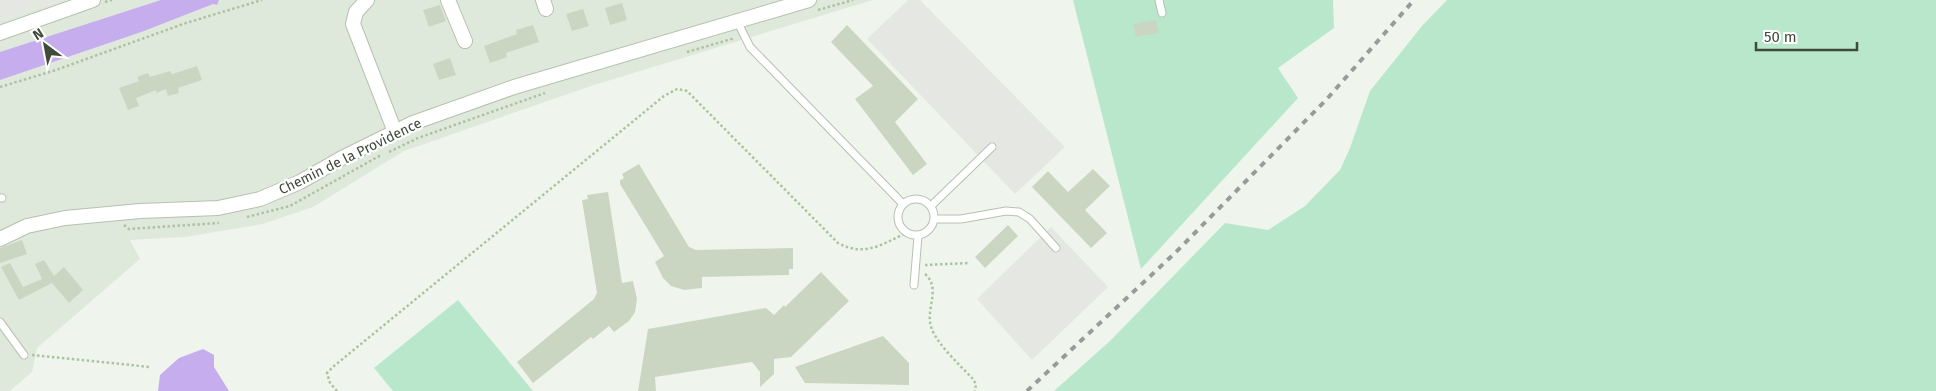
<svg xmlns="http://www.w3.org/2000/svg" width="1936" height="391" viewBox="0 0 1936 391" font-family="'Fira Sans',sans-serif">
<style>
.residential{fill:#dfe9db}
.green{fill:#b8e7cc}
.parking{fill:#e5e7e3}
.water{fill:#c6aded}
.building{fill:#cbd6c2}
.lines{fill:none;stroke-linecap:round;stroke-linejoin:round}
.lane-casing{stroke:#b6c1af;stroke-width:9}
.street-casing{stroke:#b6c1af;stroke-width:16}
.path{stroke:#adc2a1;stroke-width:2.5;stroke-dasharray:2.5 2.5;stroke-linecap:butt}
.lane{stroke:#fff;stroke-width:7}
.street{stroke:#fff;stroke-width:14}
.rail{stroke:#9a9a9a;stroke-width:4;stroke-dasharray:6 6;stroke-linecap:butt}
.labels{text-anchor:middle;stroke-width:4.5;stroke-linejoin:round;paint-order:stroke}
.street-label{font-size:14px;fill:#404a3a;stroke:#fff}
</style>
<rect width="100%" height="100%" fill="#eff5ec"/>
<path class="residential" d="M63,0h810l-282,86 -187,65 -91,56 -50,17 -78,13 -55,3 10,19 -103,89 -5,24 -22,19h-10v-370z"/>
<path class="green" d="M1073,0h260l1,28 -56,40 20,30 -157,171z
M1447,0h489v391h-882l56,-50 115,-118 43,7 37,-24 35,-36 10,-22 20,-57 52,-65z
M458,300l75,91h-140l-19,-23z"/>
<path class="parking" d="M0,0h63l-63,21z
M908,0h12l145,147 -50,47 -148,-155z
M1051,227l57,60 -76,73 -55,-61z"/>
<path class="water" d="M161,0h58l-2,5 -4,-1 -69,27 -144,49v-28z
M203,349l11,6v12l15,24h-71l2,-16 19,-17z"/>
<path class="building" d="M622,3l5,17 -17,5 -5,-17z
M440,5l6,16 -17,6 -6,-17z
M583,9l6,17 -17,5 -6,-17z
M1156,20l3,13 -23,4 -3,-13z
M533,25l6,17 -33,11 1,4 -17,6 -6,-17 33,-12 -1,-4z
M847,25l71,74 -23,23 32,42 -14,11 -58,-76 18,-13 -42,-44z
M450,58l6,17 -17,5 -6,-16z
M197,66l5,14 -24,8 1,5 -11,3 -2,-7 -10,4v-3l-20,8 3,8 -11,4 -9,-22 20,-7 -2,-4 11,-4 2,4 20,-6 2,3z
M639,164l50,83 7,3 97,-2v21h-4v6l-87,2v11l-18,2 -13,-4 -8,-8 -8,-16 9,-6 -44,-72v-4l4,-2 -2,-4z
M1093,169l17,17 -25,24 22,23 -16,15 -59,-61 16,-16 20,21z
M608,192l14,91 11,-2 4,18 -2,13 -6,9 -15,11 -5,-6 -16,13 -2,-2 -58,46 -16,-21 77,-63 3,-6 -15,-93 6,-1 -1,-4z
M1008,225l10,11 -33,32 -10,-11z
M22,240l5,14 -27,9v-15z
M44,260l10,16 10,-9 19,23 -14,13 -17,-20 -33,17 -18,-33 9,-4 13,24 19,-8 -7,-15z
M821,272l28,29 -58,56 -17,2v15l-14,13v-15l-8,-10 -97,15 1,14h-18l10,-62 118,-21 8,7 10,-10 1,2z
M883,336l26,27v22l-104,-2 -10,-16z"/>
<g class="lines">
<defs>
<path id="lane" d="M1159,0l3,13
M737,21l13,26 153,157
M0,198h2
M898 217a18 18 0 1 1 36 0a18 18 0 1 1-36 0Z
M931,206l61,-59
M935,219h26l45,-8 13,1 11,7 26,29
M914,285l4,-49
M0,322l24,33"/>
<path id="street" d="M367,0l-11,12 -3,12 42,108
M448,0l17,41
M543,0l3,9
M0,33l93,-33
M0,239l27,-13 38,-8 75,-7 78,-3 42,-9 40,-17 42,-24 71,-35 101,-36 295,-87"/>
</defs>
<use href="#lane" class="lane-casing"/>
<use href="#street" class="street-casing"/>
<path class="path" d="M105,2l7,-2
M818,10l35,-10
M687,52l48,-14
M0,87l56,-17 130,-47 76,-23
M389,152l29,-14 127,-45
M247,217l43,-11 91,-51
M124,225l5,4 90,-6
M925,265l44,-2
M925,274c15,13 3,31 5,48 2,18 29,42 42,56l4,6 -1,7
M32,355l118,12
M337,391l-7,-8 -3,-10 7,-7 330,-270 13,-7 10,2 151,152c26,14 43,2 68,-10"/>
<use href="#lane" class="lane"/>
<use href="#street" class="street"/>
<path class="rail" d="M1027,391l148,-138 151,-153 88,-100"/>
</g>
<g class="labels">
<g class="street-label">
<text transform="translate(350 156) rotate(-26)" y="5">Chemin de la Providence</text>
</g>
</g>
<g transform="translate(45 45) rotate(328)" stroke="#ffffff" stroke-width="4" paint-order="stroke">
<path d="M0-4L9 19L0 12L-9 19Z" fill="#404a3a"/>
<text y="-8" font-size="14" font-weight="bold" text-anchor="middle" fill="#404a3a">N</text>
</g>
<path d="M1756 42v8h101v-8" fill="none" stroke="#404a3a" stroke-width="2.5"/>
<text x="1764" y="42" font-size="15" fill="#404a3a" stroke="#ffffff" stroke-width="4" paint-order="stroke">50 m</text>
</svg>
